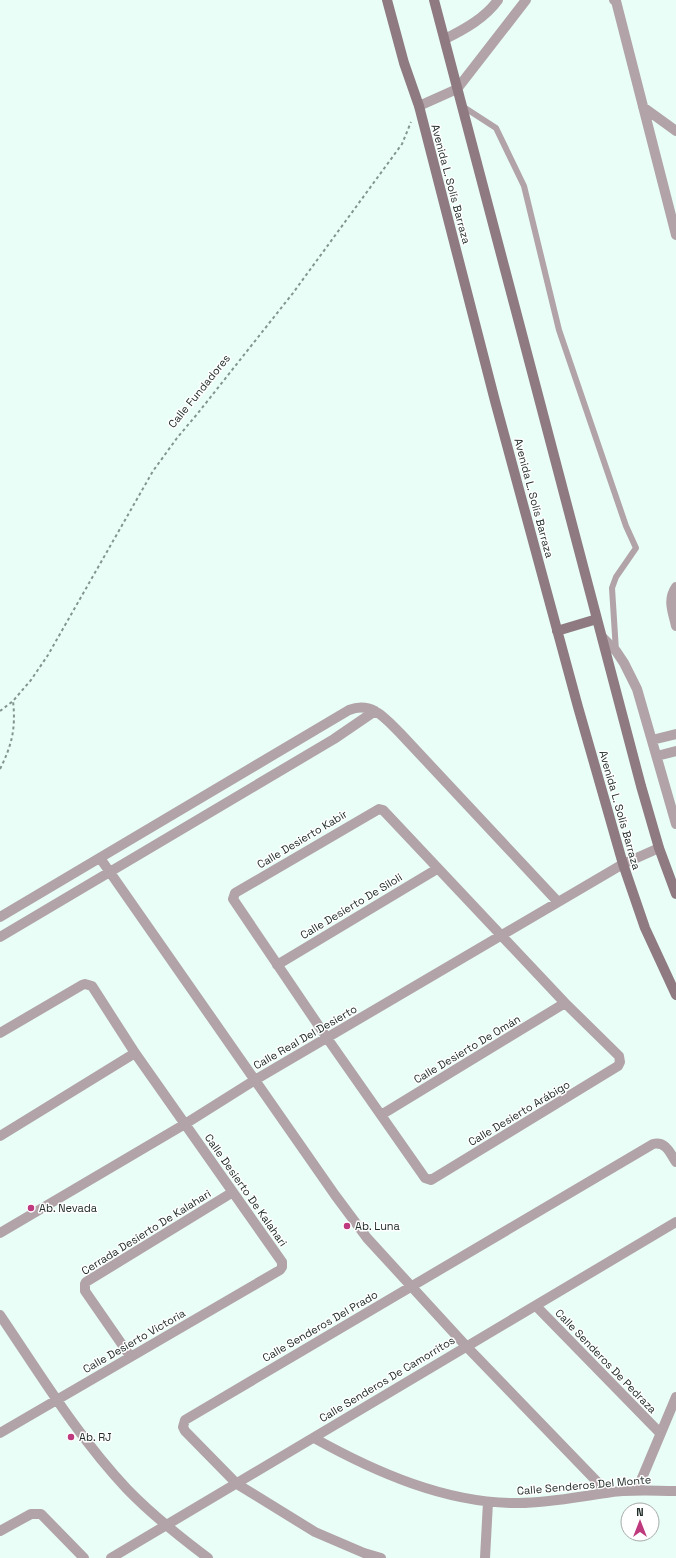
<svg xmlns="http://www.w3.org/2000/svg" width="676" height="1558" viewBox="0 0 676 1558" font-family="'Space Grotesk',sans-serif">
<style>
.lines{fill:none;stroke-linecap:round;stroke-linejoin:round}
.path{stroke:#849590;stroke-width:2;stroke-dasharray:3 3;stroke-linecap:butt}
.service{stroke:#b1a3a8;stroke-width:6}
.minor{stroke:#b1a3a8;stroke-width:10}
.tertiary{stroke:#b1a3a8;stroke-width:10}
.secondary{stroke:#8f7a82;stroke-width:10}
.poi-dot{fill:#be397d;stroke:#fff;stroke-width:1.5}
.labels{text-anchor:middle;stroke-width:3;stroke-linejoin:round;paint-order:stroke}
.street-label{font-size:11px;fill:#202d29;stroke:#fff}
.poi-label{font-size:11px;fill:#202d29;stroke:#fff;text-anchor:start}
</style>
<rect width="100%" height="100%" fill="#e8fef7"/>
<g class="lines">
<path class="path" d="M0,711l13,-10 18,-21 17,-25 105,-184 24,-33 21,-25 95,-120 109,-149 9,-22
M0,769c12,-24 16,-41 13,-68"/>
<path class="service" d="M462,106l34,22 28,58 35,144 67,196 10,22 -20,29 -4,11 4,63"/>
<path class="minor" d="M614,0l2,1 60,234
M445,39c20,-10 40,-21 53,-39
M419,106l38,-17 69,-89
M643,107l33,24
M676,587c-9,13 -3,25 0,39
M602,637l14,14 8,12 13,26 39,135
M652,740l24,-6
M657,756l19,-5
M379,809l4,1 182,193 54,53 1,6 -2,4 -187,114 -6,-2 -98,-140 -94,-139 2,-6z
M100,858l235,337 32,43 99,108 141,146
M0,917l349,-207c23,-9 36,8 51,23l158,169
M0,937l334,-198 41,-28
M277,965l160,-96
M0,1033l82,-48 3,-1 7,2 43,67 147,209v5l-2,3 -280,163
M381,1115l184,-112
M0,1136l135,-83
M0,1233l185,-109 70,-44 368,-216 36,-16
M536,1306l124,127
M0,1315c40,59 78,122 127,174 25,26 53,48 81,69
M130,1356l-45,-65v-7l1,-2 147,-90
M314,1438c61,34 133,66 205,65 30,0 58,-6 87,-10 23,-4 47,-2 70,-2
M637,1490l39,-93
M0,1531l31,-17h10l43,44
M381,1558l-17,-5 -49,-21 -78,-48 -52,-53 -2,-4 2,-7 468,-276c13,-3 17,9 23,18
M485,1558l3,-56"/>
<path class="tertiary" d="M111,1558l565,-336"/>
<path class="secondary" d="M387,0l17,63 15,43 76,295 83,306 45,157 22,64 31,67
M434,0l207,786 18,62 17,46
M557,631l40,-12"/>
</g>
<g class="poi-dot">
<circle cx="31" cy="1208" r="4"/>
<circle cx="347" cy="1226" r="4"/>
<circle cx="71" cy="1437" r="4"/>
</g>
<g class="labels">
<g class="street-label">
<text transform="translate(451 184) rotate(75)" y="4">Avenida L. Solís Barraza</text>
<text transform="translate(199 391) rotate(-51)" y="4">Calle Fundadores</text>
<text transform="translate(534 498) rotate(75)" y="4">Avenida L. Solís Barraza</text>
<text transform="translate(620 810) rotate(74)" y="4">Avenida L. Solís Barraza</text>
<text transform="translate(302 839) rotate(-31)" y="4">Calle Desierto Kabir</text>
<text transform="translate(351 906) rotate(-31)" y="4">Calle Desierto De Siloli</text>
<text transform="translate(305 1037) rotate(-30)" y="4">Calle Real Del Desierto</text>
<text transform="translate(467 1049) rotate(-31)" y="4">Calle Desierto De Omán</text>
<text transform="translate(519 1113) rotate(-31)" y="4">Calle Desierto Arábigo</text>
<text transform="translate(246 1190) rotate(55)" y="4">Calle Desierto De Kalahari</text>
<text transform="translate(146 1232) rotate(-32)" y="4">Cerrada Desierto De Kalahari</text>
<text transform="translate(320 1326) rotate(-30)" y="4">Calle Senderos Del Prado</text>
<text transform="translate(134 1341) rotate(-30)" y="4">Calle Desierto Victoria</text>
<text transform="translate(606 1361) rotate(46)" y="4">Calle Senderos De Pedraza</text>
<text transform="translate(387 1379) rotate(-31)" y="4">Calle Senderos De Camorritos</text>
<text transform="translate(584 1485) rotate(-5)" y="4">Calle Senderos Del Monte</text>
</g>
<g class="poi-label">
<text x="39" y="1212">Ab. Nevada</text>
<text x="355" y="1230">Ab. Luna</text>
<text x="79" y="1441">Ab. RJ</text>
</g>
</g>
<g transform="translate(640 1522)"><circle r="19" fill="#ffffff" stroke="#a6aba9"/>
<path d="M0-3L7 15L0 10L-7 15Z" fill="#be397d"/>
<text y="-6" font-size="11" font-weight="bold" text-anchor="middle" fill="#202d29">N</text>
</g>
</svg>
